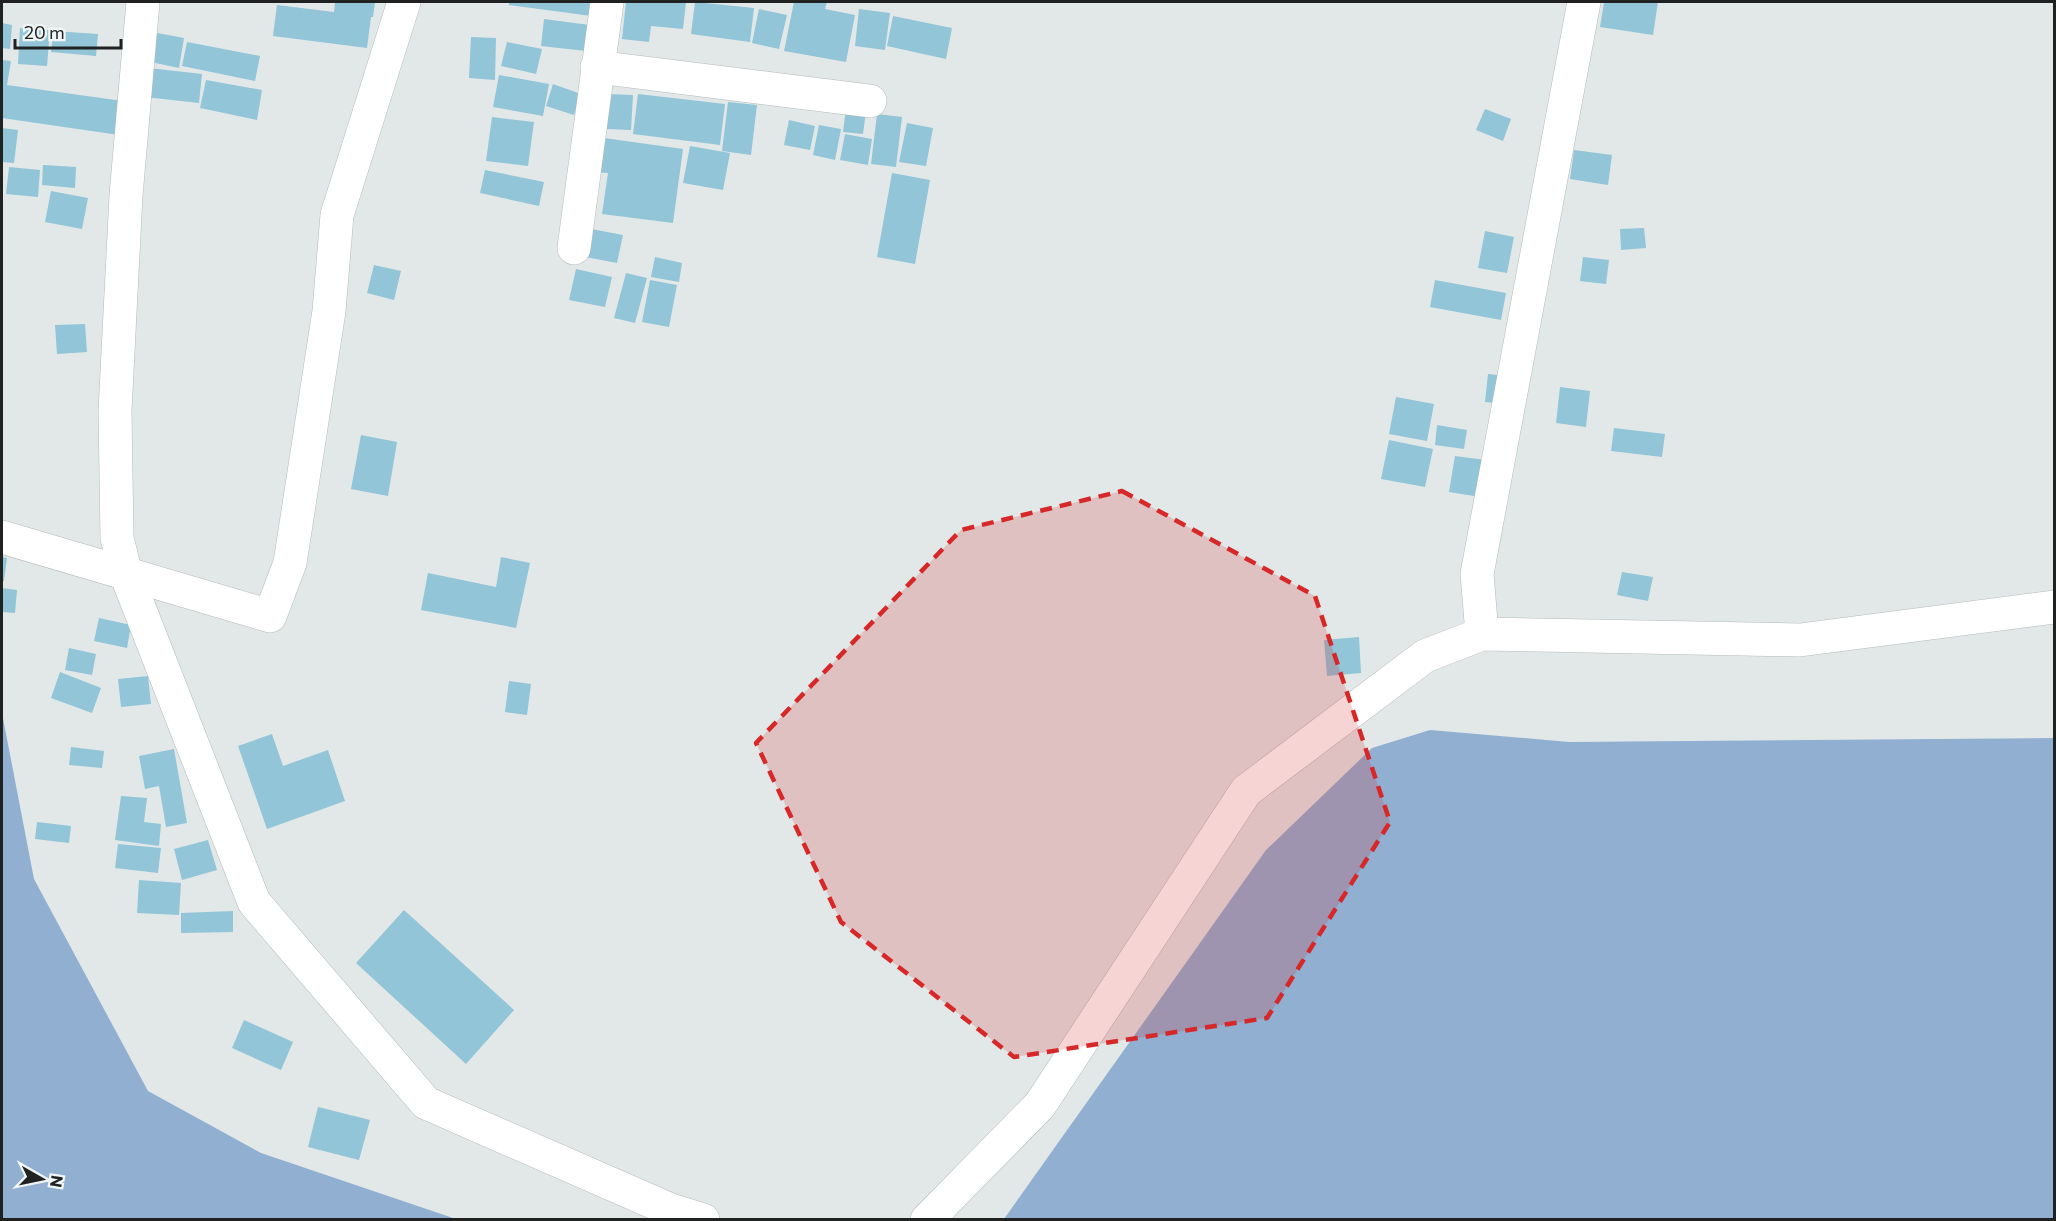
<svg xmlns="http://www.w3.org/2000/svg" width="2056" height="1221" viewBox="0 0 2056 1221" font-family="Commissioner,sans-serif">
<style>
.water{fill:#90afd1}
.building{fill:#91c5d7}
.lines{fill:none;stroke-linecap:round;stroke-linejoin:round}
.street-casing{stroke:#b4bab9;stroke-width:34}
.street{stroke:#fff;stroke-width:33}
.marked{fill:#d62828;fill-opacity:0.2;stroke:#d62828;stroke-width:4.5;stroke-dasharray:12 8;stroke-linejoin:round}
</style>
<rect width="100%" height="100%" fill="#e2e8e8"/>
<path class="water" d="M2,713l32,166 114,212 113,62 195,66h-454z
M1430,730l139,12 485,-4v481h-1050l262,-369 106,-102z"/>
<path class="building" d="M335,2h40l-2,15h-2l-4,31 -94,-12 4,-31 57,7z
M509,2h92l-2,15 -90,-12z
M626,2h60l-3,27 -32,-3 -2,16 -27,-3z
M695,2l59,6 -4,34 -59,-8z
M794,2h33l-2,7 30,6 -9,47 -62,-11z
M1604,2h54l-5,33 -53,-8z
M759,9l28,6 -8,34 -27,-6z
M859,9l31,4 -5,37 -30,-4z
M893,16l59,12 -6,31 -59,-13z
M544,19l46,6 -4,26 -45,-5z
M2,23l10,2 -2,24 -8,-1z
M20,28l30,2 -3,36 -29,-2z
M53,31l45,3 -2,22 -45,-4z
M152,32l32,6 -5,30 -33,-7z
M471,37l25,1 -1,42 -26,-2z
M187,42l73,14 -5,25 -73,-15z
M507,42l35,7 -6,25 -35,-8z
M2,60l9,1 -4,24 116,16 -4,34 -117,-17z
M149,68l53,6 -3,29 -54,-6z
M499,75l50,9 -6,32 -50,-9z
M206,80l56,10 -5,30 -57,-12z
M553,84l28,10 -7,21 -28,-9z
M608,94l25,1 -2,35 -25,-1z
M638,94l87,10 -5,41 -87,-11z
M847,100l20,3 -4,31 -20,-2z
M728,102l29,3 -6,50 -29,-4z
M1485,109l26,10 -8,22 -27,-11z
M877,114l25,3 -6,50 -25,-3z
M492,117l42,5 -6,44 -42,-5z
M789,120l26,6 -5,24 -26,-5z
M907,123l26,5 -7,38 -27,-4z
M819,125l22,4 -6,31 -22,-5z
M2,128l16,2 -4,33 -12,-1z
M845,134l27,5 -4,26 -28,-5z
M597,137l86,12 -10,74 -71,-9 6,-41 -16,-1z
M690,146l40,7 -7,37 -40,-7z
M1574,150l38,5 -4,30 -38,-6z
M43,165l33,2 -1,21 -33,-3z
M9,167l31,3 -2,27 -32,-3z
M485,170l59,12 -5,24 -59,-13z
M892,173l38,7 -15,84 -38,-7z
M51,191l37,7 -6,31 -37,-7z
M586,228l37,7 -6,28 -37,-7z
M1644,228l2,20 -25,2 -1,-21z
M1485,231l29,6 -7,36 -29,-5z
M655,257l27,6 -3,19 -28,-5z
M1583,257l26,3 -3,24 -26,-3z
M374,265l27,6 -7,29 -27,-7z
M576,269l36,8 -7,30 -36,-7z
M626,273l21,5 -12,45 -21,-5z
M650,280l27,5 -8,42 -27,-5z
M1435,280l71,13 -5,27 -71,-13z
M85,324l2,28 -30,2 -2,-29z
M1488,374l20,2 -2,28 -21,-2z
M1560,387l30,4 -4,36 -30,-4z
M1396,397l38,7 -7,37 -38,-7z
M1437,425l30,5 -3,19 -29,-4z
M1614,428l51,6 -3,23 -51,-6z
M361,435l36,7 -9,54 -37,-7z
M1389,440l44,9 -8,38 -44,-8z
M1455,456l31,4 -6,37 -31,-5z
M2,557l5,1 -3,23h-2z
M501,557l29,6 -14,65 -95,-18 7,-37 68,14z
M1622,572l31,5 -5,24 -31,-6z
M2,588l15,2 -2,23 -13,-1z
M99,618l32,7 -4,23 -33,-7z
M1359,637l2,36 -34,3 -3,-36z
M69,648l27,6 -4,21 -27,-5z
M60,672l41,16 -9,25 -41,-15z
M148,676l3,28 -30,3 -3,-28z
M509,681l22,3 -4,31 -22,-3z
M272,734l11,32 45,-16 17,51 -78,28 -29,-83z
M71,747l33,4 -2,17 -33,-3z
M174,749l13,74 -21,4 -7,-41 -14,3 -6,-33z
M121,796l26,2 -3,24 17,2 -2,22 -44,-6z
M37,822l34,4 -2,17 -34,-4z
M208,840l9,30 -35,10 -8,-31z
M118,844l43,4 -3,25 -43,-5z
M139,880l42,3 -2,32 -42,-2z
M404,910l110,100 -48,54 -110,-101z
M233,911v21l-52,1v-20z
M244,1020l49,22 -12,28 -49,-22z
M318,1107l52,13 -11,40 -51,-13z"/>
<g class="lines">
<defs>
<path id="street" d="M143,2l-17,193 -11,216 2,127 9,36 128,328 172,201 245,107 32,10
M597,67l273,34
M574,248l33,-246
M2,537l268,79 20,-53 39,-252 8,-96 67,-213
M1482,634l318,6 254,-33
M927,1220l113,-115 206,-314 179,-135 57,-22 -5,-60 107,-572"/>
</defs>
<use href="#street" class="street-casing"/>
<use href="#street" class="street"/>
</g>
<path class="marked" d="M1122,491l193,105 75,226 -123,196 -253,39 -173,-135 -85,-179 205,-213z"/>
<rect width="2056" height="1221" fill="none" stroke="#202222" stroke-width="6"/>
<g transform="translate(42 1179) rotate(99)" stroke="#f0f6f5" stroke-width="4.5" paint-order="stroke">
<path d="M0-4.5L10 22L0 15L-10 22Z" fill="#202222"/>
<text y="-9" font-size="16" font-weight="bold" text-anchor="middle" fill="#202222">N</text>
</g>
<path d="M15 39v9h106v-9" fill="none" stroke="#202222" stroke-width="3"/>
<text x="24" y="39" font-size="18" fill="#202222" stroke="#f0f6f5" stroke-width="4.5" paint-order="stroke">20 m</text>
</svg>
